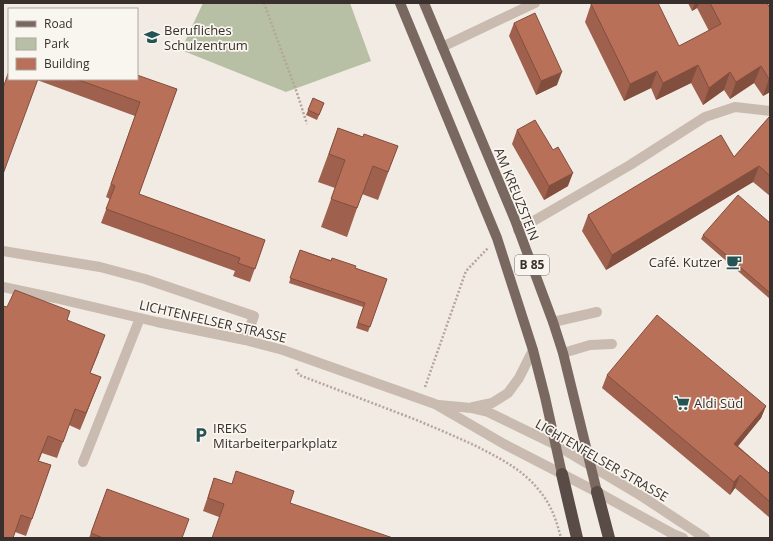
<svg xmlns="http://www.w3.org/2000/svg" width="773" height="541" viewBox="0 0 773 541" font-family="'Open Sans',sans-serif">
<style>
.green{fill:#b7c0a4}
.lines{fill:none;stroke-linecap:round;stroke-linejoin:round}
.path{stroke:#b5a59a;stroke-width:2.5;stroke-dasharray:2 2;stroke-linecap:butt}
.minor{stroke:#c9bbb0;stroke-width:10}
.major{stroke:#796860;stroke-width:10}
.highway{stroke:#594b45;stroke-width:12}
.wall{fill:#9f604d}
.shaded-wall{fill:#824e3e}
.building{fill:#b97059;stroke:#824e3e}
.labels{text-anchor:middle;stroke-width:3.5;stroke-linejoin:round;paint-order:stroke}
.shield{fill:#f9f5ef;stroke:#736b67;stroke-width:1}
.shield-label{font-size:12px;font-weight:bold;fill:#39302d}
.poi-label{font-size:13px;fill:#39302d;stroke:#f9f5ef;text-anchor:start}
.street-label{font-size:13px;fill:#39302d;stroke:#f9f5ef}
</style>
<rect width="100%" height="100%" fill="#f2ebe3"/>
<path class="green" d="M203,3h147l21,58 -85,31 -105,-42z"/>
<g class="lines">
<path class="path" d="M264,3l33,90 10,31
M296,369l3,6c34,13 68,26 102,39 26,10 51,21 75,32 23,12 46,23 62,43 13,15 18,30 23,49
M425,387l41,-116 22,-23"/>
<path class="minor" d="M442,47l93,-44
M518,230l112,-65 75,-48 30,-10 35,4
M3,251l97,16 45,12 109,37 -9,24
M3,287l52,11 102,24 88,18 38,10 152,54 69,40 93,48 76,42 10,4
M553,322l44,-10
M563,353l27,-8 22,-1
M439,405l32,3 17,4 68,33 87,52 62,41
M473,407l19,-4 16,-10 11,-15 14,-28
M83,462l57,-144"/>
<path class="major" d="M400,3l97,235 36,112 12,47 17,77
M424,3l91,217 38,102 10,31 34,139"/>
<path class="highway" d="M562,474l15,64
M597,492l12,46"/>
</g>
<path class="wall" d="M688,3h79l3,5v84l-7,4 -9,-13 -24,16 -6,-9 -21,15 -12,-22 -35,17 -5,-12 -27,13 -39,-79 6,-18 88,42 30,-15 -12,-23 -5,3z
M514,23l43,62 -21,10 -27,-59z
M9,79h128l40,10 -38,105 126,46 -15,42 -17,-6 2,-5 -134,-48 9,-24 -4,-2 29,-81 -98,-36z
M313,98l11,5 -7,17 -11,-5z
M770,116v80l-17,-14 -147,88 -24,-39 6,-16 146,-58z
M338,128l24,9 36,9 -20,54 -16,-6 -15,43 -26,-10 14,-39 -17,-6z
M517,130l36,20 15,36 -24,14 -32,-56z
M770,223v76l-69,-60 2,-4z
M300,250l55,18 32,11 -19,53 -12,-4 7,-21 -74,-24z
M67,320l32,32 -9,21 11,4 -21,53 -11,-5 -12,33 -15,-5 -3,8 12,4 -25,71 -11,-4z
M607,375l159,31 -5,12 -23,28 31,27 1,-1v46l-35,-30 -5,7 -128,-107z
M214,478l18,6 62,7 -75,26 -16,-6z
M107,489l75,49h-93z"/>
<path class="shaded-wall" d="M695,3h4l-2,5 -5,3z
M698,65l-7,18 -35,17 7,-17z
M761,66l-7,17 -24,16 6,-17z
M657,71l-6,17 -27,13 6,-17z
M562,72l-5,13 -21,10 5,-14z
M730,72l-6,18 -21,15 6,-17z
M770,78v14l-7,4 6,-17z
M759,166l-6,16 -147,88 6,-15z
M573,173l-5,13 -24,14 5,-14z
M101,377l-7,17 -14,36 6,-17z
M766,406l-5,12 -31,38 4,-12z
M740,475l-5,13 -5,7 4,-13z"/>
<path class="building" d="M594,3h64l21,43 42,-22 -11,-21h57l3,5v70l-1,1 -8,-13 -25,16 -6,-10 -21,16 -11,-23 -35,18 -6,-12 -27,13 -39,-80z
M535,13l27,59 -21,9 -27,-58z
M9,71v8h29l-35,95v-86z
M137,75l40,14 -38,105 126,46 -10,29 -17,-6 2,-5 -134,-49 9,-23 -4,-2 29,-82 -64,-23h61z
M313,98l11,5 -5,12 -11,-5z
M770,116v60l-11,-10 -147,89 -24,-40 133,-80 13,22z
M535,120l18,30 5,-3 15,26 -24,13 -32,-56z
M338,128l25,9 1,-3 34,12 -10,26 -15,-6 -16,42 -26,-9 14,-39 -16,-6z
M738,195l32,28v70l-67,-58z
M300,250l31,11 1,-3 24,8 -1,2 32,11 -17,48 -12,-4 7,-20 -75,-25z
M15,290l55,21 -3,9 38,15 -15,38 11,4 -15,36 -11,-4 -12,33 -15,-6 -10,25 13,4 -19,54 -11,-4 -8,23h-10v-232l4,1z
M657,315l109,91 -32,38 35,29 1,-1v30l-30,-27 -6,7 -127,-107z
M236,471l58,20 -4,12 103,35h-181l12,-34 -16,-6 6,-20 18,6z
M107,489l82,30 -7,19h-79l-12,-5z"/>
<defs>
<symbol id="school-bare" viewBox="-9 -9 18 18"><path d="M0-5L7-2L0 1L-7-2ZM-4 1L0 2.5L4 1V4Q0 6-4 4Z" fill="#265456" stroke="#f9f5ef" stroke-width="2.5" paint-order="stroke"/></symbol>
<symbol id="cafe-bare" viewBox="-9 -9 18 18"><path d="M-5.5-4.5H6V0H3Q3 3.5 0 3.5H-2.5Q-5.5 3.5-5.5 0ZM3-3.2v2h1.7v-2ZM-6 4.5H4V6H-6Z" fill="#265456" stroke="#f9f5ef" stroke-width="2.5" paint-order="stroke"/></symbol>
<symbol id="supermarket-bare" viewBox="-9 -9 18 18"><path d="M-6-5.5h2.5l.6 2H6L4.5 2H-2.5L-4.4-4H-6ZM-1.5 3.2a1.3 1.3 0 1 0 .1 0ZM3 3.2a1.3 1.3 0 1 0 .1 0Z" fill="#265456" stroke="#f9f5ef" stroke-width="2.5" paint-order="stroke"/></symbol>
<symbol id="parking-bare" viewBox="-9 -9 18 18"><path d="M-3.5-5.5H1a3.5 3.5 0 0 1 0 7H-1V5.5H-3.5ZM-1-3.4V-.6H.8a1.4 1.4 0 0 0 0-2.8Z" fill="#265456" stroke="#f9f5ef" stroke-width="2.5" paint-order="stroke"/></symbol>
</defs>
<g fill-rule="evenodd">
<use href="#school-bare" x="141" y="26" width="22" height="22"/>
<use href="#cafe-bare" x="723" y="251" width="22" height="22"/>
<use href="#supermarket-bare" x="671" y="392" width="22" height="22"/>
<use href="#parking-bare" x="190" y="424" width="22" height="22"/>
</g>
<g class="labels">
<rect class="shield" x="515" y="255" width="34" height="20" rx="3"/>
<g class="shield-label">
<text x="532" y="269">B 85</text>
</g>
<g class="poi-label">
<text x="164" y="35">Berufliches<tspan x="164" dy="15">Schulzentrum</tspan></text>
<text x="722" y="267" text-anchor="end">Café. Kutzer</text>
<text x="694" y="408">Aldi Süd</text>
<text x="213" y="433">IREKS<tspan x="213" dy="15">Mitarbeiterparkplatz</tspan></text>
</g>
<g class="street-label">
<text transform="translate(517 194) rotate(68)" y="5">AM KREUZSTEIN</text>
<text transform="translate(213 321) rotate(13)" y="5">LICHTENFELSER STRASSE</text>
<text transform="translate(602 460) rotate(30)" y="5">LICHTENFELSER STRASSE</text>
</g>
</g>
<rect width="773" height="541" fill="none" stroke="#39302d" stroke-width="8"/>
<rect x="8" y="8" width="130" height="72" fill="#f9f5ef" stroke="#aca6a1"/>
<rect x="16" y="21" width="20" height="6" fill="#796860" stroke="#aca6a1"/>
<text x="44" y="28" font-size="12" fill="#39302d">Road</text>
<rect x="16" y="38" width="20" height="12" fill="#b7c0a4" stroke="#aca6a1"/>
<text x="44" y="48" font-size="12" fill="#39302d">Park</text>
<rect x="16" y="58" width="20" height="12" fill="#b97059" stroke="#aca6a1"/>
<text x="44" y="68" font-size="12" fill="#39302d">Building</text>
</svg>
